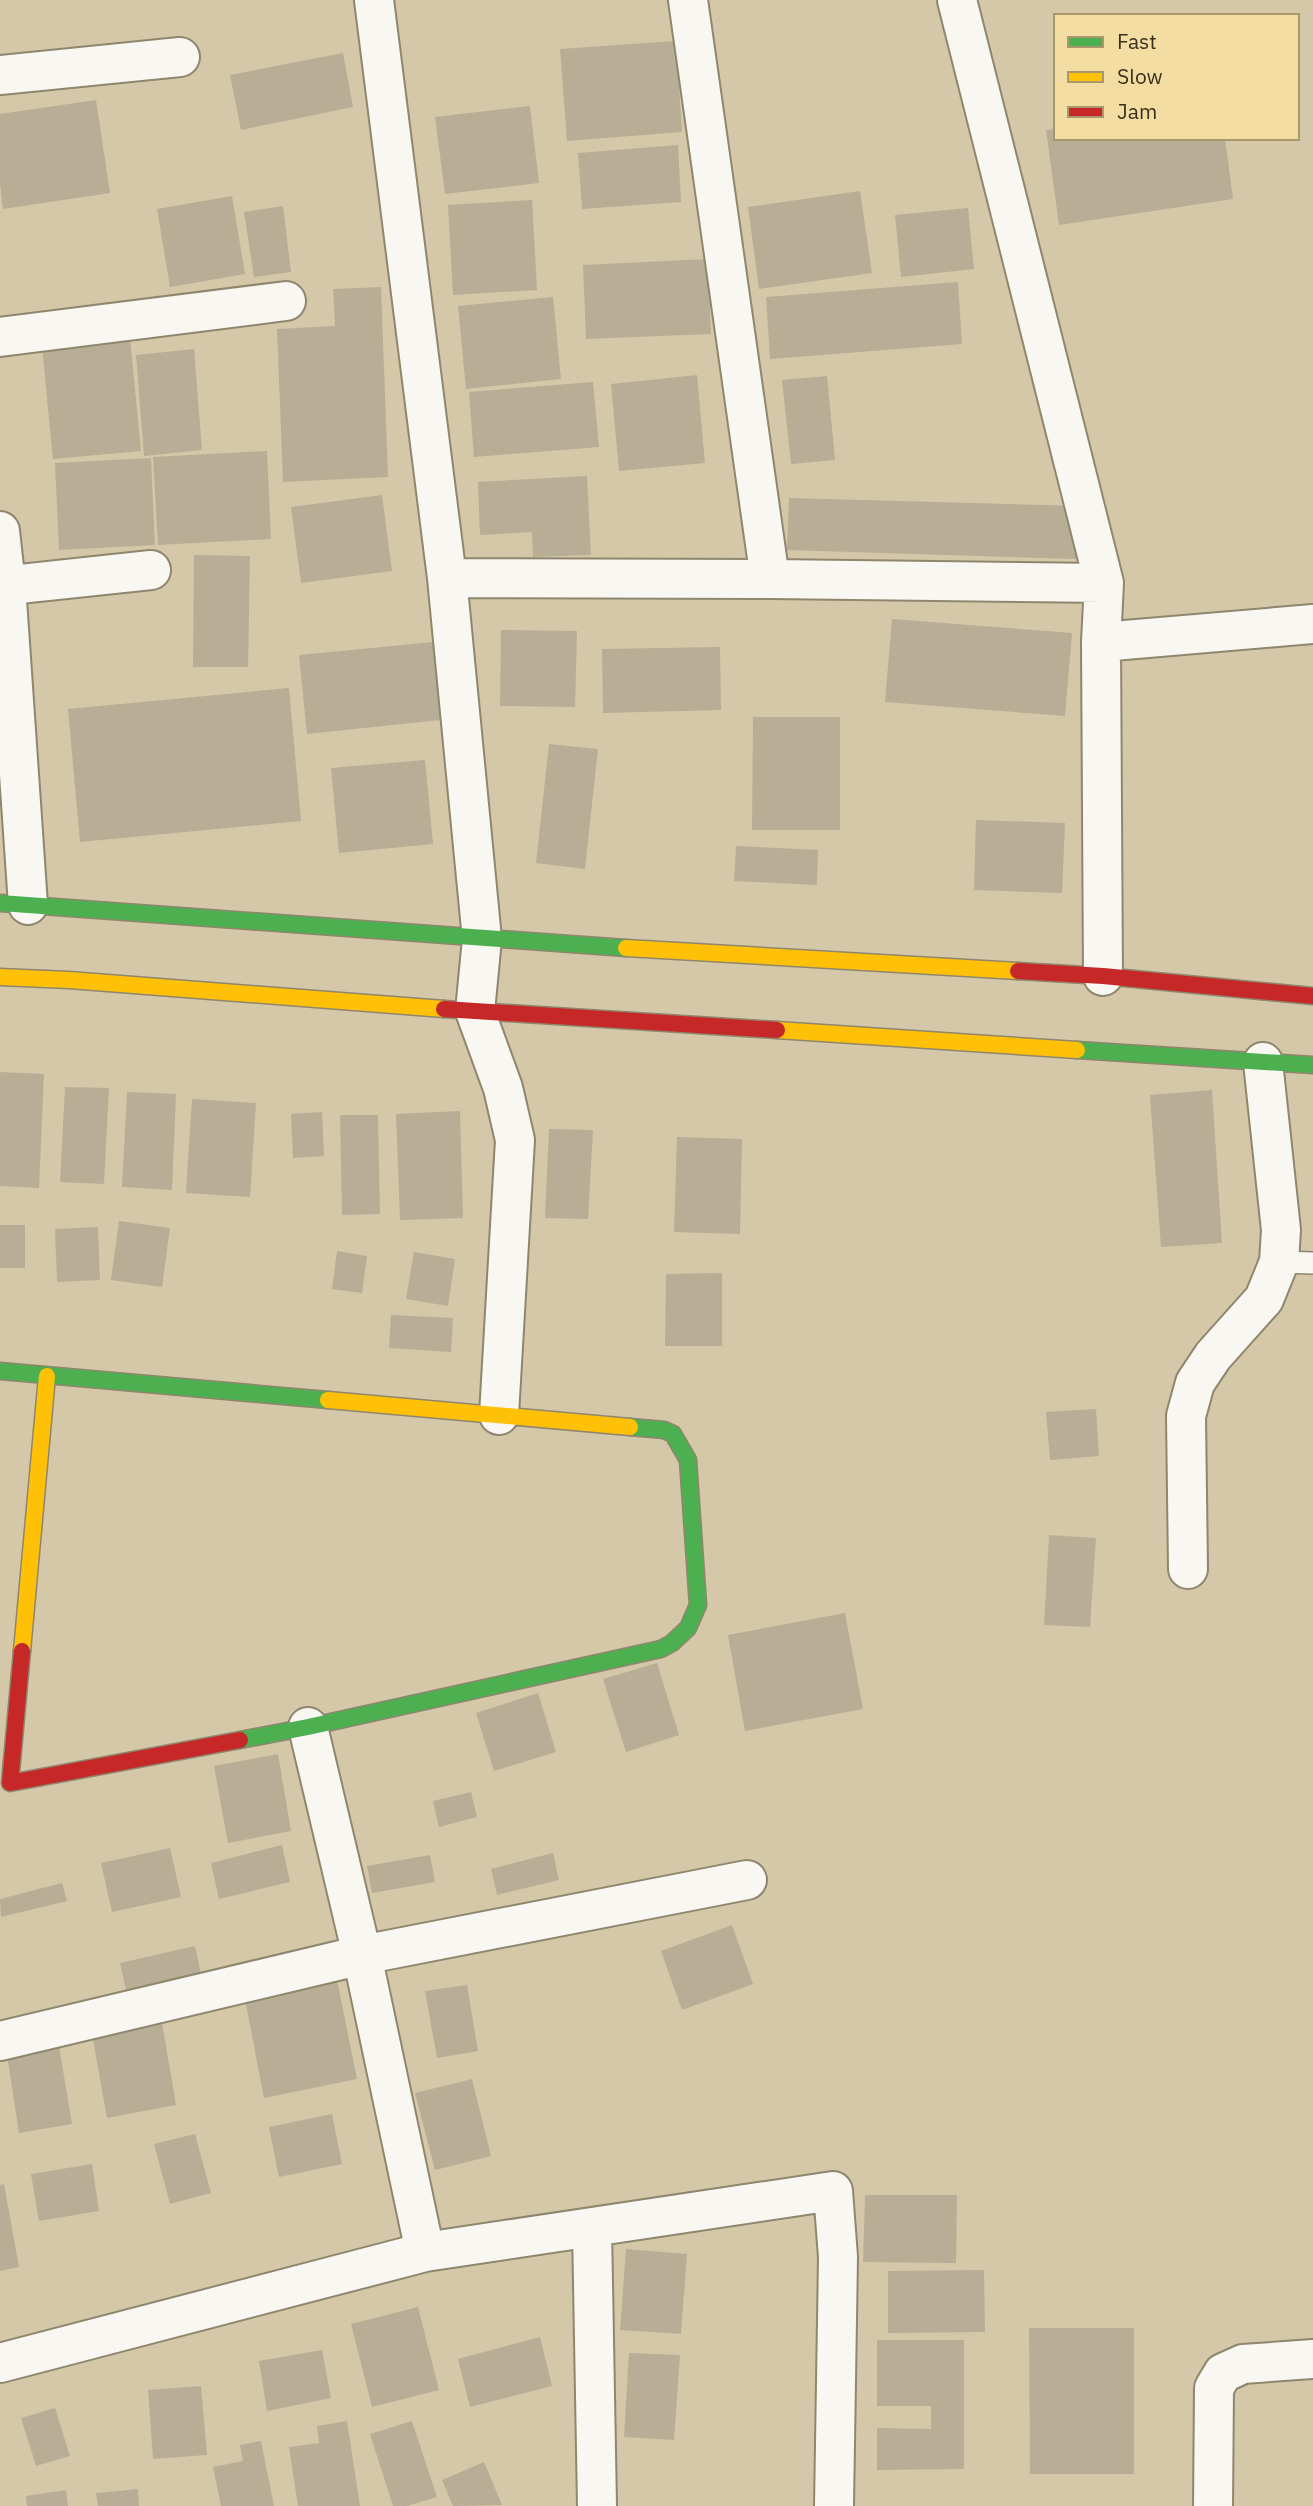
<svg xmlns="http://www.w3.org/2000/svg" width="1313" height="2506" viewBox="0 0 1313 2506" font-family="'IBM Plex Sans',sans-serif">
<style>
.building{fill:#b7ae95}
.lines{fill:none;stroke-linecap:round;stroke-linejoin:round}
.lane-casing{stroke:#8f866e;stroke-width:24}
.street-casing{stroke:#8f866e;stroke-width:42}
.fast-casing{stroke:#8f866e;stroke-width:19}
.slow-casing{stroke:#8f866e;stroke-width:19}
.jam-casing{stroke:#8f866e;stroke-width:19}
.lane{stroke:#f9f7f2;stroke-width:21}
.street{stroke:#f9f7f2;stroke-width:38}
.fast{stroke:#4caf50;stroke-width:16}
.slow{stroke:#ffc107;stroke-width:16}
.jam{stroke:#c62828;stroke-width:16}
</style>
<rect width="100%" height="100%" fill="#d4c8a9"/>
<path class="building" d="M676,41l6,91 -115,9 -7,-92z
M343,53l10,54 -112,23 -11,-55z
M96,100l14,93 -107,16 -3,-25v-70z
M530,106l9,77 -94,11 -10,-77z
M1056,129v9h169l8,61 -174,26 -13,-95z
M678,145l3,57 -99,7 -4,-56z
M860,191l12,82 -113,16 -11,-82z
M232,196l13,78 -75,13 -13,-78z
M532,200l5,90 -84,5 -5,-90z
M283,206l8,66 -37,5 -10,-65z
M968,208l6,61 -73,8 -6,-62z
M708,259l3,75 -125,5 -3,-74z
M958,282l4,62 -192,15 -4,-62z
M381,287l7,190 -105,5 -6,-153 58,-3 -2,-37z
M553,297l8,82 -95,10 -8,-83z
M130,338l11,113 -88,8 -11,-112z
M194,349l8,101 -58,6 -8,-101z
M697,375l8,88 -86,8 -8,-87z
M827,376l8,84 -44,4 -9,-84z
M593,382l6,65 -125,10 -5,-65z
M267,451l4,88 -113,6 -5,-88z
M151,458l4,87 -96,5 -4,-87z
M587,476l4,79 -58,2 -1,-25 -52,3 -2,-53z
M382,495l10,76 -91,12 -10,-76z
M789,498l289,8 -2,53 -289,-9z
M194,555l56,1 -2,111h-55z
M892,619l180,14 -7,83 -180,-14z
M501,630l76,1 -2,76 -75,-1z
M433,642l7,78 -133,14 -8,-79z
M720,647l1,63 -118,3 -1,-64z
M289,688l12,133 -221,21 -12,-133z
M753,717h87v113h-88z
M549,744l49,5 -13,120 -49,-6z
M425,760l8,84 -94,9 -8,-85z
M976,820l89,3 -3,70 -88,-3z
M736,846l82,4 -1,35 -83,-4z
M0,1072l44,2 -5,114 -39,-2z
M65,1087l44,1 -5,96 -44,-2z
M1212,1090l10,153 -61,4 -11,-152z
M127,1092l49,2 -4,96 -50,-3z
M192,1099l64,4 -6,94 -64,-4z
M460,1111l3,107 -63,2 -4,-106z
M322,1112l2,44 -31,2 -2,-44z
M340,1115h38l2,99 -38,1z
M549,1129l44,1 -5,89 -43,-1z
M677,1137l65,2 -2,95 -66,-2z
M119,1221l51,7 -8,59 -51,-7z
M0,1225h25v43h-25z
M98,1227l2,53 -43,2 -2,-53z
M337,1251l30,5 -5,37 -30,-4z
M414,1252l41,7 -7,47 -42,-7z
M722,1273v73h-57l1,-72z
M391,1315l62,3 -2,34 -62,-4z
M1096,1409l3,47 -49,4 -4,-48z
M1049,1535l47,3 -6,89 -46,-2z
M845,1613l18,96 -118,22 -17,-96z
M657,1663l22,72 -53,17 -23,-73z
M538,1693l18,59 -62,19 -18,-58z
M278,1754l13,77 -63,12 -14,-77z
M471,1792l6,25 -38,10 -6,-26z
M282,1845l8,37 -71,17 -8,-36z
M170,1848l11,49 -69,15 -11,-49z
M553,1853l6,27 -62,15 -6,-26z
M430,1855l5,27 -63,11 -5,-27z
M62,1883l5,18 -66,16 -1,-18z
M732,1925l21,59 -71,26 -21,-59z
M195,1946l8,37 -75,16 -8,-36z
M336,1975l21,104 -93,19 -20,-104z
M467,1985l11,66 -41,7 -12,-67z
M161,2017l15,88 -69,13 -16,-90z
M58,2040l14,84 -53,9 -13,-85z
M472,2079l19,77 -56,14 -20,-77z
M332,2114l10,50 -63,13 -10,-50z
M195,2134l16,59 -41,11 -16,-60z
M92,2164l7,47 -60,10 -8,-47z
M4,2184l15,83 -19,4v-86z
M865,2195h92l-1,68 -93,-1z
M626,2249l61,5 -6,80 -61,-4z
M984,2270l1,62 -97,1v-62z
M418,2307l21,83 -67,17 -21,-83z
M1029,2328h105v146h-104z
M540,2337l12,49 -82,21 -12,-48z
M877,2340h87v129l-87,1v-42l54,1v-23h-54z
M322,2350l9,48 -64,13 -8,-50z
M629,2353l51,2 -6,85 -50,-3z
M201,2386l6,69 -54,4 -5,-69z
M55,2408l15,48 -34,10 -15,-48z
M347,2421l13,85h-62l-9,-59 30,-4 -2,-17z
M412,2421l25,76 -30,9h-14l-23,-72z
M261,2441l13,65h-53l-8,-39 30,-6 -3,-16z
M484,2462l18,43 -49,1 -11,-26z
M138,2489l1,17h-41l-2,-13z
M66,2490l2,16h-41l-1,-10z"/>
<g class="lines">
<defs>
<path id="lane" d="M1279,1262l34,1"/>
<path id="street" d="M374,0l73,578
M688,0l82,579
M957,0l147,583 -3,59 2,334
M0,75l180,-18
M0,337l286,-36
M0,531l6,54 22,320
M0,586l151,-16
M1101,642l212,-18
M499,1415l16,-275 -12,-52 -28,-77 7,-72 -35,-361 323,1 334,4
M1188,1569l-2,-153 9,-33 18,-27 51,-57 15,-37 2,-32 -18,-168
M747,1880l-385,75 63,297 408,-61 5,66 -4,249
M0,2041l362,-86 -54,-228
M592,2227l5,279
M0,2363l425,-111
M1213,2506l1,-118 9,-15 20,-9 70,-5"/>
<path id="fast" d="M0,903l626,45
M1077,1050l236,15
M0,1371l328,29
M240,1740l68,-13 353,-78 11,-6 16,-15 10,-23 -10,-145 -15,-26 -9,-4 -34,-3"/>
<path id="slow" d="M626,948l392,23
M0,977l69,3 375,29
M777,1030l300,20
M328,1400l302,27
M22,1651l25,-275"/>
<path id="jam" d="M1018,971l85,5 210,20
M444,1009l333,21
M22,1651l-12,132 230,-43"/>
</defs>
<use href="#lane" class="lane-casing"/>
<use href="#street" class="street-casing"/>
<use href="#fast" class="fast-casing"/>
<use href="#slow" class="slow-casing"/>
<use href="#jam" class="jam-casing"/>
<use href="#lane" class="lane"/>
<use href="#street" class="street"/>
<use href="#fast" class="fast"/>
<use href="#slow" class="slow"/>
<use href="#jam" class="jam"/>
</g>
<rect x="1054" y="14" width="245" height="126" fill="#f3dda3" stroke="#a9986c" stroke-width="2"/>
<rect x="1068" y="37" width="35" height="10" fill="#4caf50" stroke="#a9986c" stroke-width="2"/>
<text x="1117" y="49" font-size="21" fill="#3a311a">Fast</text>
<rect x="1068" y="72" width="35" height="10" fill="#ffc107" stroke="#a9986c" stroke-width="2"/>
<text x="1117" y="84" font-size="21" fill="#3a311a">Slow</text>
<rect x="1068" y="107" width="35" height="10" fill="#c62828" stroke="#a9986c" stroke-width="2"/>
<text x="1117" y="119" font-size="21" fill="#3a311a">Jam</text>
</svg>
